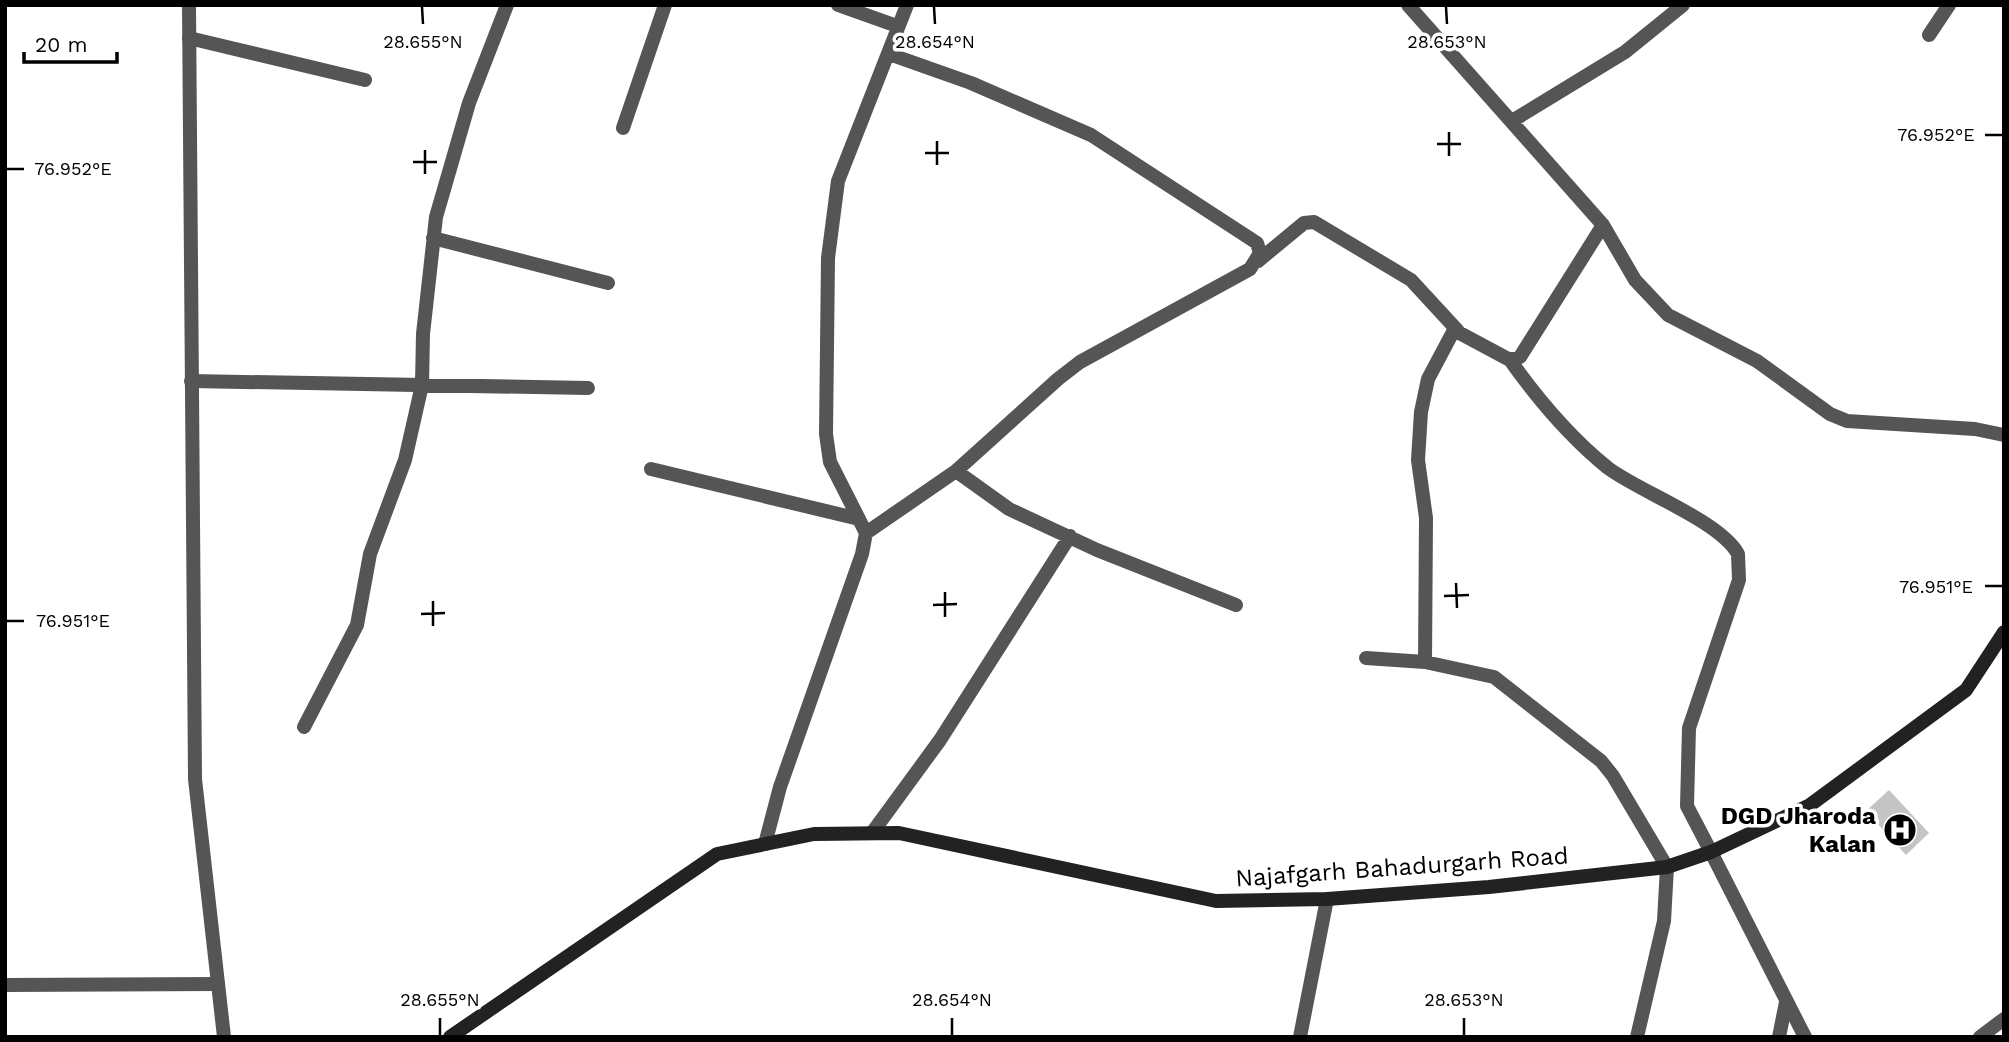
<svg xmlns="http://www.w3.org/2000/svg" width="2009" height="1042" viewBox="0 0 2009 1042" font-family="'Work Sans',sans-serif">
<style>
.building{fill:#c4c4c4}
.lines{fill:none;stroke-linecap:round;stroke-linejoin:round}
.service{stroke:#555;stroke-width:14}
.minor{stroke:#555;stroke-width:14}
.tertiary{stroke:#555;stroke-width:14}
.secondary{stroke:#222;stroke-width:14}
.ticks{fill:none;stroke:#000;stroke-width:2.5}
.labels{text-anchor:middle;stroke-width:7;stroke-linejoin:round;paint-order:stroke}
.poi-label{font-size:24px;font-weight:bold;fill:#000;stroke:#fff;text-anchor:end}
.street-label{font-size:24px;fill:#000;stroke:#fff}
.ticks-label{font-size:18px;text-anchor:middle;fill:#000;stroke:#fff;stroke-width:7;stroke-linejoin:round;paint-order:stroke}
</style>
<rect width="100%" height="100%" fill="#fff"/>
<path class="building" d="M1889,790l40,43 -23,22 -40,-44z"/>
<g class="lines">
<path class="service" d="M1300,1037l27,-138"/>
<path class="minor" d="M838,5l59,21
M1408,5l195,220 32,55 33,35 89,46 73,53 17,7 128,8 29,6
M1929,35l20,-30
M189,38l176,42
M1512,121l113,-69 58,-47
M623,128l42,-123
M433,238l175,45
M1258,261l46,-38 10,-1 97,58 47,51
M1510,360c27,38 62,79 98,108 32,24 112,53 130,86l1,26 -50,148 -2,78 24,46
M191,381l397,7
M651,469l208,50
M956,471l53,38 88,41 139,55
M866,533l90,-62 102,-92 22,-17 170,-93 10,-16 -3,-10 -166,-108 -120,-52 -82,-29
M1366,658l59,4 69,15 107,84 12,15 54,91 -3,54 -27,116
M1425,662l1,-144 -8,-58 3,-48 7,-33 26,-49 56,30 10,-3 83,-132
M304,727l53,-102 13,-71 35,-94 17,-75 1,-51 13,-117 33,-114 38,-98
M872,833l68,-93 130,-204
M765,844l15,-57 82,-233 4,-21 -36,-71 -4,-28 2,-176 10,-77 69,-176
M5,985l213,-1
M1779,1037l7,-35
M1980,1037l24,-18"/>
<path class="tertiary" d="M189,5l6,774 29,258
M1711,852l94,185"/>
<path class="secondary" d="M450,1037l267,-183 97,-20 85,-1 317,68 111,-2 162,-12 178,-20 44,-15 99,-47 156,-115 38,-58"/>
</g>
<path class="ticks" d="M422,7l1,17M934,7l1,17M1446,7l1,17M1449,132v24M1985,135h17M937,141v24M1437,144h24M425,150v24M925,153h24M413,162h24M7,169h17M1456,583l1,25M1985,586h17M945,592v25M1444,596l25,-1M433,601v25M933,605l24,-1M421,614l24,-1M7,621h17M440,1018v17M952,1018v17M1464,1018v17"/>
<defs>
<symbol id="hospital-disc" viewBox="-11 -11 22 22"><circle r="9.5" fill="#000" stroke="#fff"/><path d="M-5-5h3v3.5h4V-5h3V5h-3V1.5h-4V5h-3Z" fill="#fff"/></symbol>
</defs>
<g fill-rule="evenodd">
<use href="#hospital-disc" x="1881" y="811" width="38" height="38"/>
</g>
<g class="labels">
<g class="poi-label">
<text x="1876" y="824">DGD Jharoda<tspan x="1876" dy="28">Kalan</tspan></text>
</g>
<g class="street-label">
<text transform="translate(1402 867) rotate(-4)" y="8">Najafgarh Bahadurgarh Road</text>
</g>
</g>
<g class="ticks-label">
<text x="423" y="48">28.655°N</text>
<text x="935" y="48">28.654°N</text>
<text x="1447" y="48">28.653°N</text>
<text x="1936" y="141">76.952°E</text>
<text x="73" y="175">76.952°E</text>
<text x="1936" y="593">76.951°E</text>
<text x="73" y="627">76.951°E</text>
<text x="440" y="1006">28.655°N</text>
<text x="952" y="1006">28.654°N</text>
<text x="1464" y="1006">28.653°N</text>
</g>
<rect width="2009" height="1042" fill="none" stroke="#000000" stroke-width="14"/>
<path d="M24 52v10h93v-10" fill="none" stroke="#000000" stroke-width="3.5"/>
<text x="35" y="52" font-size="21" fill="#000000" stroke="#ffffff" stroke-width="5" paint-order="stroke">20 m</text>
</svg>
